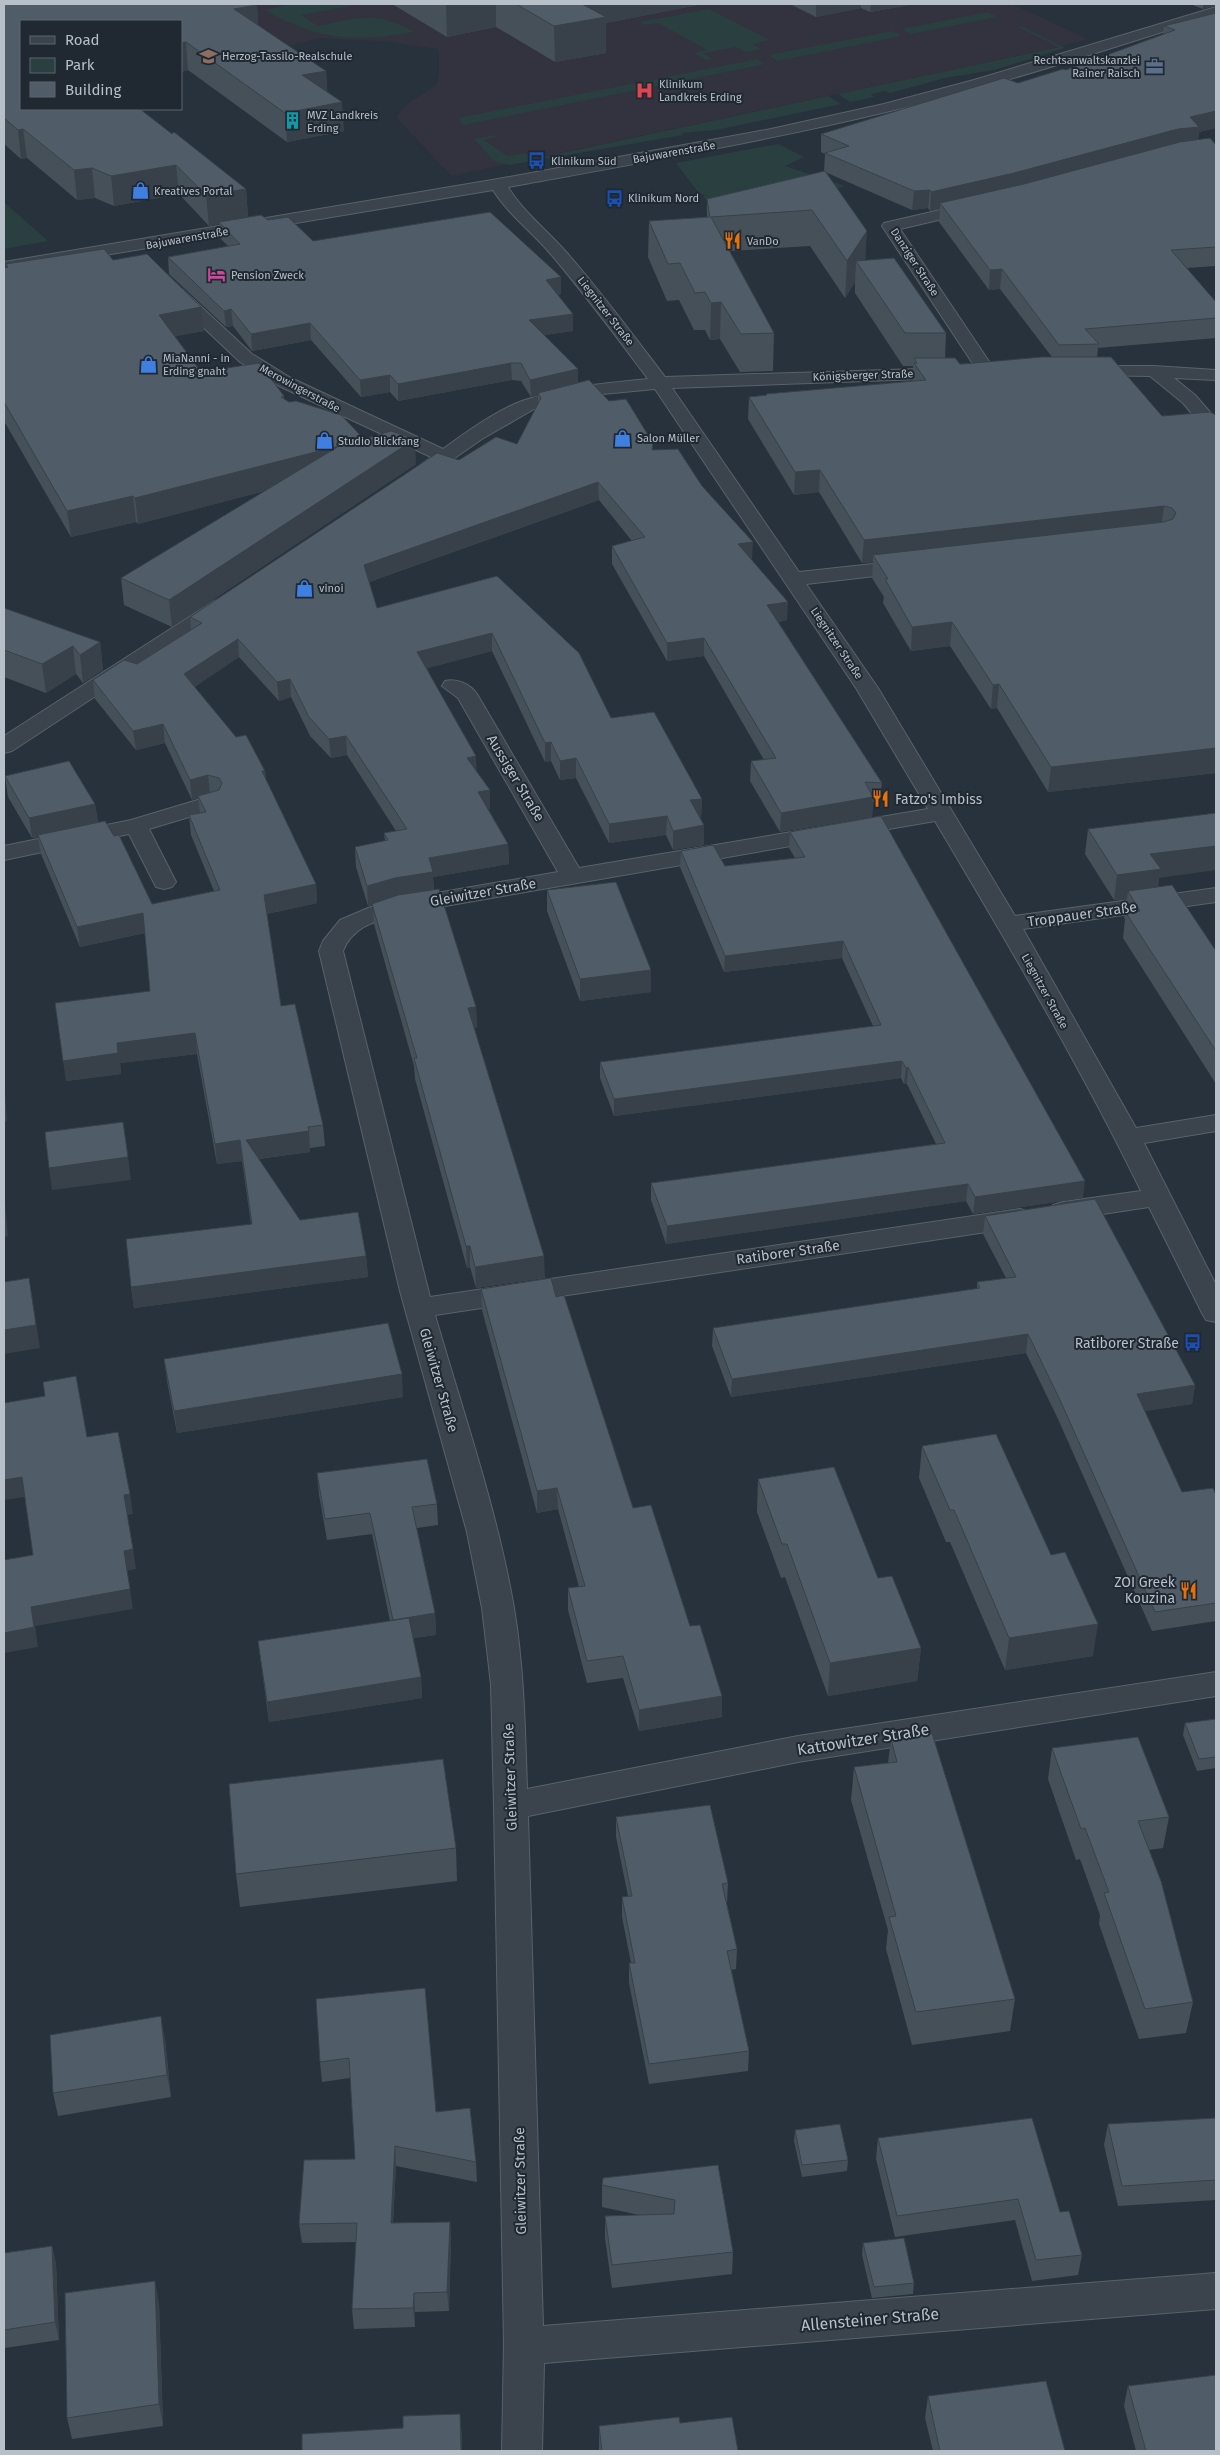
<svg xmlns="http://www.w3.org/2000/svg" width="1220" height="2455" viewBox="0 0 1220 2455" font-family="'Fira Sans',sans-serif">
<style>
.medical{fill:#33323f}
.green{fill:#2a3f3f}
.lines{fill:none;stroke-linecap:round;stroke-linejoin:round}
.minor-casing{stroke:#59626b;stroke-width:2}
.minor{fill:#3b444d;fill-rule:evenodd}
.wall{fill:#455059;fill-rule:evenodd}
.shaded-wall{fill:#384149}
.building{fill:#505d68;stroke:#384149}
.labels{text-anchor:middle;stroke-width:4;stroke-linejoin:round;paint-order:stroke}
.far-poi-label{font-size:11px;fill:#b7bfc8;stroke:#202932;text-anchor:start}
.far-street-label{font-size:11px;fill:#b7bfc8;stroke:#202932}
.street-label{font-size:14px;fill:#b7bfc8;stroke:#202932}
.poi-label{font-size:14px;fill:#b7bfc8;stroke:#202932;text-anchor:end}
.near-street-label{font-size:16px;fill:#b7bfc8;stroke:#202932}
</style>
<rect width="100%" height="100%" fill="#27323d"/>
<path class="medical" d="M229,4h783l76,35 -29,8 -608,129 -55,-59 11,-13 29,-19 3,-12v-19l-2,-5 -45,-7 -72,-4 -30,8z"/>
<path class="green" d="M292,4h70l-61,11 17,11c41,-8 57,-16 96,6 -61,10 -94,9 -149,-22z
M709,9l61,31 -18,4 9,5 -15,3 -10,-5 -33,6 9,6 -6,1 -13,-7 14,-3 -49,-27 -14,2 -4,-3z
M988,12l9,5 -86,17 -9,-5z
M1021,26l44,22 -71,22 -49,8 -55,15 -5,-2 -14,3 3,3 -24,5 -12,-8 221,-47 -41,-20z
M893,31l9,5 -125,25 -9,-6z
M757,59l8,5 -302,61 -5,-7z
M828,96l13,8 -125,26 -35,3 2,2 -174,30 -15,-4 -20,-22 20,-4 2,2 -12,3 24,16 17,-3 9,6z
M778,144l26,13 -19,9 60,20 -44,15 -86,19 -9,-11 1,-7 -3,-5 1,-1 -7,-4 -22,-29z
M4,202l44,39 -44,8z"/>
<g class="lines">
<defs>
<path id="minor" d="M1216,7v8c-109,34 -218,71 -330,97 -125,30 -252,52 -378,75 15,25 40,44 59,66 35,40 66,82 98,124l285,-9 6,1 3,4 -3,4 -6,1 -278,10 127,184 111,-12 7,2 3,4 -3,4 -7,2 -104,12 72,104 137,228 201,-28v14l-193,27 113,199 80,-13v16l-72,12 72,142v37l-10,-2 -4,-7 -53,-106 -86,13 -10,-3 -4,-6 4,-6 10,-3 78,-11c-62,-127 -134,-249 -206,-370l-536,93c-23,7 -46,12 -56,37l87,346 590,-88 10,3 4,6 -4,6 -10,3 -585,88c28,97 62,194 79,293 10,60 11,121 13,181l271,-53 418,-64v24l-418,66 -270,54 15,510 673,-53v36l-672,54 -2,88h-40l2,-107 -10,-538 -3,-122 -9,-76 -15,-76 -67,-241 -81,-340 4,-10 17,-21 28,-12 28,-8 162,-28 -100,-174 -16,-12 3,-5c12,-3 25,3 32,13l102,174 349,-59 -72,-121 -201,-299 -63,6 -58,14 -52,30 -59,41h-14l-3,-4 25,-19 -152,-71 -39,-24 -73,-69 3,-4h12l70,65 39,24 152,71c22,-16 54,-39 79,-48 40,-14 84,-18 126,-22 -32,-43 -64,-86 -99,-127 -18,-21 -41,-38 -56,-62l-489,82v-10l494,-83 273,-50 113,-25 90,-24z
M975,202l8,5 -2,3 -81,19 96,143 -3,4h-12l-99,-150 2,-3z
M1085,366h69l62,4v10l-42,-2 21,17 21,24v17l-7,-2 -26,-31 -33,-27 -71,-1 -3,-4 3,-4z
M221,599l7,2 3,4 -3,4 -216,142 -8,2v-17l210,-135z
M211,796l8,2 3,5 -3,5 -70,21 27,53 -4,5 -8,2 -8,-2 -27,-53 -125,26v-14l127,-26z"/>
</defs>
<use href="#minor" class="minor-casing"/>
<use href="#minor" class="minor"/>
</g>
<path class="wall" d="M4,4l253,1 1,20 68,46 1,21 17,39 -57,11 -99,-72 -7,2v-51h-160l225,168 2,28 20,3 45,21 248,53 -4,1 16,19v17l-29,4 34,48 75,67 49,36 50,74 35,60 -9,2 104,161 -2,19h-7l-1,15 -92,15 -30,-51 1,-20 13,-1 -60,-104 -37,5 -55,-97v-18l20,-5 -33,-41 -230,82 8,26 120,-32 114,142 91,81 -1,19h-1l4,27 -31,5 -7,-15 -57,8 -33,-65 -16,2 -9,-19 -6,1 -53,-111 -65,17 50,104 13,37h-2l20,35 1,20 -76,13 1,12 42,118 1,21h-3l71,250 -69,10 -6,-21 -3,1 -52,-189 -1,-13 -40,-142 -1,-19 -5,1 -12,-39 -1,-20 30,-6 -1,-8 12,-2 -49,-76 -16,3 -21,-22 -19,-39 -12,4 -40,-44 -45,30 42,50 29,34 1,9 50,104 1,19 -50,11 14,92 42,119 2,21 -15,2v4l-51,7 41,61 66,36 2,21 -234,31 -3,-21 120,-63 -9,-63 -25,3 -20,-110 -77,9 1,11 -55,7 84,-90 -5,-58 -65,14 -39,-93 -3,-17 -6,1 -24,-41 -3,-21 90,28 3,18 54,82 62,-13 -23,-56 -2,-20 11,-2 -2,-15 -6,2 -27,-57 -29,7 -41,-51 -2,-19 44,-16 54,-34 -1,-13 269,-157 58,-16 21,-40v-8l-7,1 -10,-16 -9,-1 -114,21 -8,-9 -29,5 -50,-57 -59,11 -19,-25 -7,1 -57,-53 -1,-17 60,-11 -8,-8 -1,-14 -10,2 -30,-32 -65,12 -19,-8 -18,2 -50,-42 -6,1 -17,-15z
M392,4h311l-97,19v30l-51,9 -59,-35 -49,10z
M790,4h125l-45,8 -9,-4 -45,9z
M1190,4h26l-13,5z
M1216,13v115l-17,4 -1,8 18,5v121l-29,2 29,34v36l-118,10 -1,9 65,59 54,357 -168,19 -51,-84 -6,1 -41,-63 -39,5 -28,-48 1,-6 -12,-19 1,-16 -11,1 -43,-71 -25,3 -46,-76 1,-22 17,-1v-2l146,-13 1,-15h-10l-48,-73v-11l-10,16 -35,-52 -80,5 44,82 -1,38 -33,1 -20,-33 -10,1 -5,-10h-11l-15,-30 -12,1 -19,-44 1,-36 58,-4v-18l117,-28 1,-17 -4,-2v-18l197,-51 48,-13 97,-35 1,-9zM825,172l87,38 16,-2 2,3 10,-2 -1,13 50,68 11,-1 52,68 -92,7 -15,-6 1,-25 -81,-72z
M113,260l88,47 3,24 -29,5 26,36 83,24v3l5,3 127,62 -244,163 -48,-22 -3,-27 144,-87 -127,33 -2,-2 -65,15 -67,-116v-153l3,-1 -1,-3z
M4,608l96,34 3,28 -20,13 -7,-9 -30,19 -42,-16z
M1088,829l71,49 -1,9 58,64v133l-93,-146 2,-19 -1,-2 3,-18 -13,1 -29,-46z
M790,832l293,366 -110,16 -7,-13 -300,43 -15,-44v-17l285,-39 -29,-60h-3l-3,-6 -287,38 -14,-38v-16l273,-36 -31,-68 -118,14 -44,-105 1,-16 44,15 70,-8 -6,-10z
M547,890l104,102 -71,9 -33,-90z
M985,1216l210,169 -3,19 -48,7 38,81 34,3v126l-64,10 -94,-212 -32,-66 -295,44 -19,-51 1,-18 264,-39v-7l29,-4 -23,-44z
M481,1289l75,8 77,211 89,188v21l-83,14 -16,-53 -36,5 -19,-73v-22l11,-1 -21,-78 -21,4 -55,-203z
M164,1359l239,38 -226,36 -10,-52z
M922,1446l171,210 -88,14 -55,-128h-4l-27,-64z
M317,1473l120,31 1,21 -21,3 18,85 1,22 -23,3 8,39 1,21 -153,24 -11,-81 132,-20 -18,-87 -45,6 -8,-45z
M758,1479l120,99 43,70 -4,33 -89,15 -43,-119 -4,1 -24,-66z
M1216,1719v49l-19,3 -14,-36 2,-12z
M891,1739l124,260 -5,32 -98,14 -26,-96 2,-19 -37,-130 3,-33 34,-4z
M1052,1748l117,69 -6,31 -14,2 44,152 -7,31 -47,6 -40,-115 1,-9 -20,-56 -4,1 -28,-81z
M616,1817l112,66 -1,21 10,45 -1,20 -5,1 18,81 -1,20 -99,13 -20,-101v-20h2l-9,-46v-20l6,-1 -12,-59z
M456,1848l1,33 -217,26 -4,-33z
M316,1999l120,113 40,50 1,20 -81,-16 -3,57 57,-1 1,19 -2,70 -34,1v15l-61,2 -2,-20 4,-67 -54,1 -3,-19 56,-65 -5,-81 -28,4 -2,-20z
M165,2039l6,58 -113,19 -5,-23z
M1216,2118v82l-98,6 -14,-61 4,-21z
M795,2130l53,30 -1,11 -45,6 -8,-36z
M878,2138l182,74 22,43 -4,20 -46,6 -17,-61 -120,17 -19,-78z
M718,2165l15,87 -1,22 -120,14 -7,-50v-22l34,-1 -37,-8v-22z
M863,2243l51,40 -1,11 -41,4 -10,-43z
M52,2246l4,18 3,76 -54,8 -1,-4v-14z
M159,2303l4,123 -91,13 -5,-21z
M1216,2375v76h-80l-12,-45 4,-20z
M928,2396l137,55h-132l-8,-33z
M680,2423l58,28h-139v-25z"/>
<path class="shaded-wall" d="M446,4h50v23l-49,10z
M566,4h137l-97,19v30l-51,9 -1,-36z
M816,4h45v4l-45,9z
M871,4h44l-45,8z
M1203,4h13v2l-13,3z
M257,5l2,27 -25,-23z
M186,42l2,28 -7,2v-29z
M326,71l2,28 -26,-24z
M342,102l2,29 -57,11 -2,-29z
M1216,111v17l-17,4 -2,13 -184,47 -73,11v6l-10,2 1,-19 259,-75z
M23,129l4,29 -6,1 -3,-29z
M176,165l3,29 -65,12 -3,-30z
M92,168l3,30 -18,2 -3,-30z
M246,189l2,30 -29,3v2l-10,2 -3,-31z
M930,190l-2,18 -16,2 2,-19z
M867,231l-2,37 -9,-7 -1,21 -10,16 2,-37z
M1002,269l-2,20 -11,1 1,-20z
M561,277v17l-15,3v-17z
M721,302l-1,37 -10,1 1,-37z
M201,307l3,24 -42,8 -3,-24z
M231,309l2,17 -7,1 -2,-16z
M573,314v17l-44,6v-17z
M310,323l1,17 -59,11 -1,-17z
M511,363l1,17 -114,21v-17z
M578,369v17l-40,7v3l-7,1 -1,-17z
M390,375v17l-29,5 -1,-17z
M415,439l1,25 -244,163 -3,-27z
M339,446l2,25 -203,53 -3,-26z
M820,470l-1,22 -25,3 1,-23z
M598,482l1,18 -234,83 -1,-18z
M133,496l3,26 -65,15 -4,-26z
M1164,506l-3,23 -288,26v7l-11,1 2,-23z
M753,542l-1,18 -14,2v-18z
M788,602l-1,18 -21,3 1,-18z
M952,622l-2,24 -39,5 1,-24z
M492,633v18l-74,20 -1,-19z
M704,638v18l-37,5v-18z
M238,639l1,18 -53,36 -2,-19z
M100,642l3,28 -20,13 -3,-28z
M73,646l3,28 -30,19 -4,-29z
M290,679l1,18 -12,4 -2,-19z
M999,684l-2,24 -6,1 2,-24z
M163,724l2,19 -29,7 -3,-19z
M346,736l1,19 -16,3 -2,-19z
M551,742v19l-6,1v-19z
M1216,748v25l-168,19 3,-25z
M476,756l1,19 -10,-17z
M576,758v20l-16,2v-19z
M262,771h3l2,19z
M208,775l2,19 -12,2v2l-6,2 -2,-20z
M490,790v19l-11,2 -1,-19z
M873,797l-1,20 -92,15 1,-19z
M702,799l-1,19 -11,2v-20z
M95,804l3,21 -60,10v2l-6,1 -3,-20z
M667,816l-1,19 -57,8v-19z
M704,825v20l-31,5v-19z
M508,844l1,20 -76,13 1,15 -38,6 -28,8 -1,-20 62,-28z
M1216,846v24l-57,8 -2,16 -29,-3 -1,8 -13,1 3,-25 33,-21z
M316,884l1,19 -51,11 -2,-19z
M143,913l2,20 -65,14 -3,-20z
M843,941l-1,17 -118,14 1,-16z
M651,970v22l-71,9v-22z
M476,1007l1,21 -8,1 -1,-21z
M195,1033l2,21 -77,9 1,11 -55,7 -3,-20 54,-18z
M902,1061l-1,17 -287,38v-17z
M908,1067l-1,17h-3l2,-16z
M4,1079l3,42 -3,1z
M309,1131l1,21 -62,8 -2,-20z
M240,1140l2,21 -25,3 -2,-20z
M128,1157l3,23 -79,10 -3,-22z
M1085,1181l-2,17 -110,16 2,-17z
M968,1184l-2,17 -300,43 1,-18z
M4,1192l4,44 -4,1z
M466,1246h4v21l-3,1z
M366,1256l2,21 -234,31 -3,-21z
M544,1256l1,22 -69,10 -1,-21z
M29,1278l11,70 -36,6v-24z
M1028,1334l-2,19 -295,44 1,-18z
M402,1374l1,23 -226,36 -3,-22z
M1195,1385l-3,19 -58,9 3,-19z
M22,1477l3,20 -21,3v-20z
M557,1488l1,21 -21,4v-22z
M130,1494l3,20 -6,1 -3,-20z
M133,1549l3,20 -9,2 -3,-20z
M130,1589l3,20 -98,17 3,21 -34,6v-20l27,-26z
M435,1613l1,22 -42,6 -1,-21z
M1098,1624l-5,32 -88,14 4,-32z
M921,1648l-4,33 -89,15 2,-33z
M421,1677l1,21 -153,24 -2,-20z
M722,1696v21l-83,14v-21z
M161,2016l4,23 6,58 -4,-22z
M395,2146l1,20 -4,76 -1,-19z
M450,2222l1,19 -2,70 -2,-19z
M52,2246l4,18 3,76 -4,-18z
M155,2281l4,22 4,123 -4,-22z
M414,2293l1,19v15l-2,-19z
M460,2414l2,21v16h-1z"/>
<path class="building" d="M4,4h251l2,1 -23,4 92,62 -24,4 40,27 -57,11 -99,-71 -5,1v-22h-160v88h119l32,25 2,-2 72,57 -40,6 -30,-30 -65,11 -19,-8 -18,2 -51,-41 -5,1 -14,-12z
M516,4h66l24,13 -52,9z
M1216,13v98l-26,6 9,10 -21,2 -164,44 -83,19 -1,-2 -16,1 -89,-38 24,-7 -28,-12 183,-56 14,5 45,-14 3,1 109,-40 -11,-4z
M1210,138l6,7v102l-45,3 45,52v16l-131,11 14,15 -40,1 -57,-76 -12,1 -50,-67 84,-19 156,-42z
M825,171l42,60 -20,30 -35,-51 -101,7 63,116 -33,1 -20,-32 -10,1 -6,-11 -10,1 -15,-30 -12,1 -19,-43 61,-4 -3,-18z
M490,212l71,65 -15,3 27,34 -44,6 49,49 -48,11 -9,-17h-10l-113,21 -8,-9 -30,5 -50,-57 -59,11 -20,-25 -7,2 -56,-54 72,-13 -21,-22 42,-7 7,5 20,-3 25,24z
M104,249l9,11 34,-6 54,53 -42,8 42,57 58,-9 25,33 -3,1 8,5 7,-1 45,14 23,24 27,-8 24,8 -246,161 -48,-22 218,-132 -204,52 -2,-2 -66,15 -63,-109v-134l4,-1 -2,-3z
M894,258l52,75h-41l-49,-72z
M1042,357h69l51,59 48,-4 6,3v333l-165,19 -52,-83 -6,1 -41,-63 -40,5 -27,-48h3l-15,-24 291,-33 9,-3 3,-6 -4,-5 -8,-2 -300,34 -44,-70 -25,2 -46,-75 18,-2 -1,-1 160,-14 -12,-17h3l-3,-5h41l5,6h3z
M589,380l20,21 17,-2 27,44 -1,7 26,-1 24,37 51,56 -15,2 50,58 -21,3 115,178 -17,-1 8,15 -92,16 -30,-52 25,-3 -72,-120 -37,5 -55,-97 33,-9 -47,-55 -234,83 13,43 120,-32 82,77 32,65 43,-6 48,87 -12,1 14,25 -31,6 -6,-15 -58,8 -33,-66 -16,3 -9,-19 -6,1 -53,-110 -75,19 59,104 -9,2 23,32 -12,2 30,52 -79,14 4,14 -38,6 -28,8 -12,-39 33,-7 -4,-7 23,-4 -61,-93 -17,3 -20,-22 -19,-38 -13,3 -39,-43 -54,35 52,63 10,-2 19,36h-3l54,113 -52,11 17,111 14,-2 28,121 -15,2 1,4 -63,9 54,80 58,-8 8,44 -235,31 -5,-48 126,-15 -12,-84 -25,4 -20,-111 -78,10 1,10 -55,8 -8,-58 95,-12 -7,-78 -66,14 -39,-92 67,-14 9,15 5,-1 33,69 68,-14 -31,-75 17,-3 -8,-16 21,-6 3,-7 -3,-5 -11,-3 -18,5 -27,-56 -30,7 -40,-51 31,-20 13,4 65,-41 -12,-6 247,-164 22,7 37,-23 21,7 24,-46 -3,-5z
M4,608l96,34 -20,13 -7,-9 -31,18 -38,-14z
M69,761l26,43 -66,14 -24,-42z
M1216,813v33l-66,8 11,15 -44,6 -29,-46z
M881,816l204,365 -110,16 -7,-13 -301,42 -16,-43 294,-40 -37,-76 -2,1 -4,-7 -288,38 -14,-37 281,-37 -38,-84 -118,15 -44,-105 32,-6 12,21 80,-9 -15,-25z
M616,882l35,88 -71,9 -33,-89z
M1172,885l44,66v100l-90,-138 14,-2 -12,-20z
M439,889l37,118 -8,1 76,248 -69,11 -5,-21h-4l-52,-188h3l-45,-154 26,-9z
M123,1122l5,35 -79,11 -4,-36z
M1095,1199l100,186 -58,9 45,98 31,-4 3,7v108l-61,9 -95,-212 -32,-66 -296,45 -19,-51 267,-40 -3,-6 39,-5 -31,-61z
M4,1203l1,15h-1z
M29,1278l7,47 -32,5v-48z
M551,1278l5,19 8,-2 69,213 18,-3 39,121 10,-1 22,71 -83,14 -16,-54 -36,5 -19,-73 17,-2 -28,-98 -20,3 -56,-202z
M388,1323l14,51 -228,37 -10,-52z
M76,1376l11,61 31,-5 12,62 -6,1 9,54 -9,2 6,38 -99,18 3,20 -30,6v-73l29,-5 -11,-78 -18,3v-77l41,-7 -2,-14z
M996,1434l55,121 14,-3 33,72 -89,14 -55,-128h-4l-28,-64z
M427,1459l10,45 -25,3 23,106 -42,7 -23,-107 -45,6 -8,-46z
M834,1467l44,111 14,-2 29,72 -91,15 -43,-119h-5l-24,-65z
M409,1618l12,59 -154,25 -9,-61z
M1216,1719v38l-17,2 -14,-36z
M932,1733l83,266 -99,13 -27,-95 7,-1 -42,-149 43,-5 -6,-23z
M1138,1737l31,80 -31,4 23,60 32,121 -48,7 -41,-116 5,-1 -24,-64 -4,1 -29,-81z
M443,1759l13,89 -220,26 -7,-90z
M710,1805l18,78 -6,1 15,65 -10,2 22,100 -100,13 -20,-101h6l-13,-66 10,-1 -16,-79z
M425,1988l11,124 34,-4 6,54 -81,-16 -4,77 59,-1 -3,70 -33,1 -1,15 -61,1 5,-86 -58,1 5,-64 51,-1 -6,-101 -29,4 -4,-63z
M161,2016l6,59 -114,18 -3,-58z
M1032,2118l28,94 9,-1 13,44 -46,5 -18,-61 -121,17 -19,-78z
M1216,2118v62l-94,6 -14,-62z
M840,2124l8,36 -46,5 -7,-35z
M718,2165l15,87 -121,13 -7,-49 69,-2 1,-14 -73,-15 1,-7z
M904,2238l10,45 -40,4 -11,-44z
M52,2246l3,76 -51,8v-77z
M155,2281l4,123 -92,14 -2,-125z
M1216,2375v75l-6,1h-64l-18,-65z
M1046,2381l19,70h-125l-12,-55z
M460,2414l1,37h-159v-17l101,-6v-12z
M679,2417l1,6 52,-6 6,34h-136l-3,-25z"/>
<defs>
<symbol id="school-bare" viewBox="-9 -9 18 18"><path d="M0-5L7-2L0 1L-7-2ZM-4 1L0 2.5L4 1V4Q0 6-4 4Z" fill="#8d6e63" stroke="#202932" stroke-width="2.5" paint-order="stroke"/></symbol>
<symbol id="office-bare" viewBox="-9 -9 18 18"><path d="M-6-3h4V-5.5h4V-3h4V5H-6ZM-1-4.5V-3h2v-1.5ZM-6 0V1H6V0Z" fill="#5c6f8a" stroke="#202932" stroke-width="2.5" paint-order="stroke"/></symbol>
<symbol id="hospital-bare" viewBox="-9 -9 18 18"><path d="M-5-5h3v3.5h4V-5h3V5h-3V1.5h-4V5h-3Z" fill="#e0444e" stroke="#202932" stroke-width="2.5" paint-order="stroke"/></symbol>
<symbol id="building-bare" viewBox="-9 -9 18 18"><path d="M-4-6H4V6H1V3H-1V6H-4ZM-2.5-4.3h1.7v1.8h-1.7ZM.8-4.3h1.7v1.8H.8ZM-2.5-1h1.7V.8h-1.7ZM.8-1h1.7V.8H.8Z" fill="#0f9aa8" stroke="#202932" stroke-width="2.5" paint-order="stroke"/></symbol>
<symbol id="bus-bare" viewBox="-9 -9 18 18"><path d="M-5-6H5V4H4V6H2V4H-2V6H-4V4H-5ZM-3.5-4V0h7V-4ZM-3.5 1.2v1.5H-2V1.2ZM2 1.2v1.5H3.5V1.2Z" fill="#1a4fb4" stroke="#202932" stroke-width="2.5" paint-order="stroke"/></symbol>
<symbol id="shop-bare" viewBox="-9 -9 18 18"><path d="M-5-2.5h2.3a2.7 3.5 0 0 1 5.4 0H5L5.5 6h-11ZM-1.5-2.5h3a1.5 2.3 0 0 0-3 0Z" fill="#3f7fe0" stroke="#202932" stroke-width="2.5" paint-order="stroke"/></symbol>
<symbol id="restaurant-bare" viewBox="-9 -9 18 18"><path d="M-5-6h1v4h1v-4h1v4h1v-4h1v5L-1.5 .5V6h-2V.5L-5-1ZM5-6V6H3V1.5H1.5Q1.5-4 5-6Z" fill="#e8710a" stroke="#202932" stroke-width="2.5" paint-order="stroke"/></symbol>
<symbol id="hotel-bare" viewBox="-9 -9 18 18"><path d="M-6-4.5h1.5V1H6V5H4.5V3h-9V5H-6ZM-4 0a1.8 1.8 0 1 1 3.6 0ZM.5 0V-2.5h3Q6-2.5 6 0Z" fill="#d1479c" stroke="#202932" stroke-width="2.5" paint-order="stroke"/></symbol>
</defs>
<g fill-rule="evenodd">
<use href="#school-bare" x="196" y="44" width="25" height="25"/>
<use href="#office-bare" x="1142" y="54" width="25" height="25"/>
<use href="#hospital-bare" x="632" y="78" width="25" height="25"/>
<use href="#building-bare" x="280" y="108" width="25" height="25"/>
<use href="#bus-bare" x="524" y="148" width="25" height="25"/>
<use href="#shop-bare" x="128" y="178" width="25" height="25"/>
<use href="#bus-bare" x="602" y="186" width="25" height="25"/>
<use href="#restaurant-bare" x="720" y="228" width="25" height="25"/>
<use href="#hotel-bare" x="204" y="262" width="25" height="25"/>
<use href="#shop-bare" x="136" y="352" width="25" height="25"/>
<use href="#shop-bare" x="610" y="426" width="25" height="25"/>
<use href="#shop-bare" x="312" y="428" width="25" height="25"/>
<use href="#shop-bare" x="292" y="576" width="25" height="25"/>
<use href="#restaurant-bare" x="868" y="786" width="25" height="25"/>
<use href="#bus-bare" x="1180" y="1330" width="25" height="25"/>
<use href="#restaurant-bare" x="1176" y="1578" width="25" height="25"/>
</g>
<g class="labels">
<g class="far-poi-label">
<text x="222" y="60">Herzog-Tassilo-Realschule</text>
<text x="1140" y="64" text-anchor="end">Rechtsanwaltskanzlei<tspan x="1140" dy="13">Rainer Raisch</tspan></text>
<text x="659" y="88">Klinikum<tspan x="659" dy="13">Landkreis Erding</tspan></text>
<text x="307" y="119">MVZ Landkreis<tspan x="307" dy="13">Erding</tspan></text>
<text x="551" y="165">Klinikum Süd</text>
<text x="154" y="195">Kreatives Portal</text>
<text x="628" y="202">Klinikum Nord</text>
<text x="747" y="245">VanDo</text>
<text x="231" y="279">Pension Zweck</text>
<text x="163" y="362">MiaNanni - in<tspan x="163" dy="13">Erding gnaht</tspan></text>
<text x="637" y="442">Salon Müller</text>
<text x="338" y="445">Studio Blickfang</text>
<text x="319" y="592">vinoi</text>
</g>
<g class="far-street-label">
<text transform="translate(674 152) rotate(-10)" y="4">Bajuwarenstraße</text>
<text transform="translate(187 238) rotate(-10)" y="4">Bajuwarenstraße</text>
<text transform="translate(915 262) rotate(57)" y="4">Danziger Straße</text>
<text transform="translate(606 311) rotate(52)" y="4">Liegnitzer Straße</text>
<text transform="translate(863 375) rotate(-2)" y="4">Königsberger Straße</text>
<text transform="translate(300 388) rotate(28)" y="4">Merowingerstraße</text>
<text transform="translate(837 643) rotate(56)" y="4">Liegnitzer Straße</text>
<text transform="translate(1045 991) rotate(61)" y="4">Liegnitzer Straße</text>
</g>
<g class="street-label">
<text transform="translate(516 778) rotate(59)" y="5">Aussiger Straße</text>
<text transform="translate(483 892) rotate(-10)" y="5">Gleiwitzer Straße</text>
<text transform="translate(1082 914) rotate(-8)" y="5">Troppauer Straße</text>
<text transform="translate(788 1252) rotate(-8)" y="5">Ratiborer Straße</text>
<text transform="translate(439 1380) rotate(74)" y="5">Gleiwitzer Straße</text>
<text transform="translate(510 1777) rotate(-92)" y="5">Gleiwitzer Straße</text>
<text transform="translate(520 2181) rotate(-91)" y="5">Gleiwitzer Straße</text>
</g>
<g class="poi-label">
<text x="895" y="804" text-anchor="start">Fatzo's Imbiss</text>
<text x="1179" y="1348">Ratiborer Straße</text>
<text x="1175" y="1587">ZOI Greek<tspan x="1175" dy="16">Kouzina</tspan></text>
</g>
<g class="near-street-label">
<text transform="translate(863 1739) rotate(-9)" y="6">Kattowitzer Straße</text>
<text transform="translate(870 2319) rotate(-5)" y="6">Allensteiner Straße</text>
</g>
</g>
<rect width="1220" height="2455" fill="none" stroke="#b7bfc8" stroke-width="10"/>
<rect x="20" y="20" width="162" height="90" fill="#202932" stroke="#5c656e"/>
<rect x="30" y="36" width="25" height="8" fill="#3b444d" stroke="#5c656e"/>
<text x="65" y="45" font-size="15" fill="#b7bfc8">Road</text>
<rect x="30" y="58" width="25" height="15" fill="#2a3f3f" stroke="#5c656e"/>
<text x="65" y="70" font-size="15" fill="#b7bfc8">Park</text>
<rect x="30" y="82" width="25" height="15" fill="#505d68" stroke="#5c656e"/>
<text x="65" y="95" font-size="15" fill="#b7bfc8">Building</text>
</svg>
